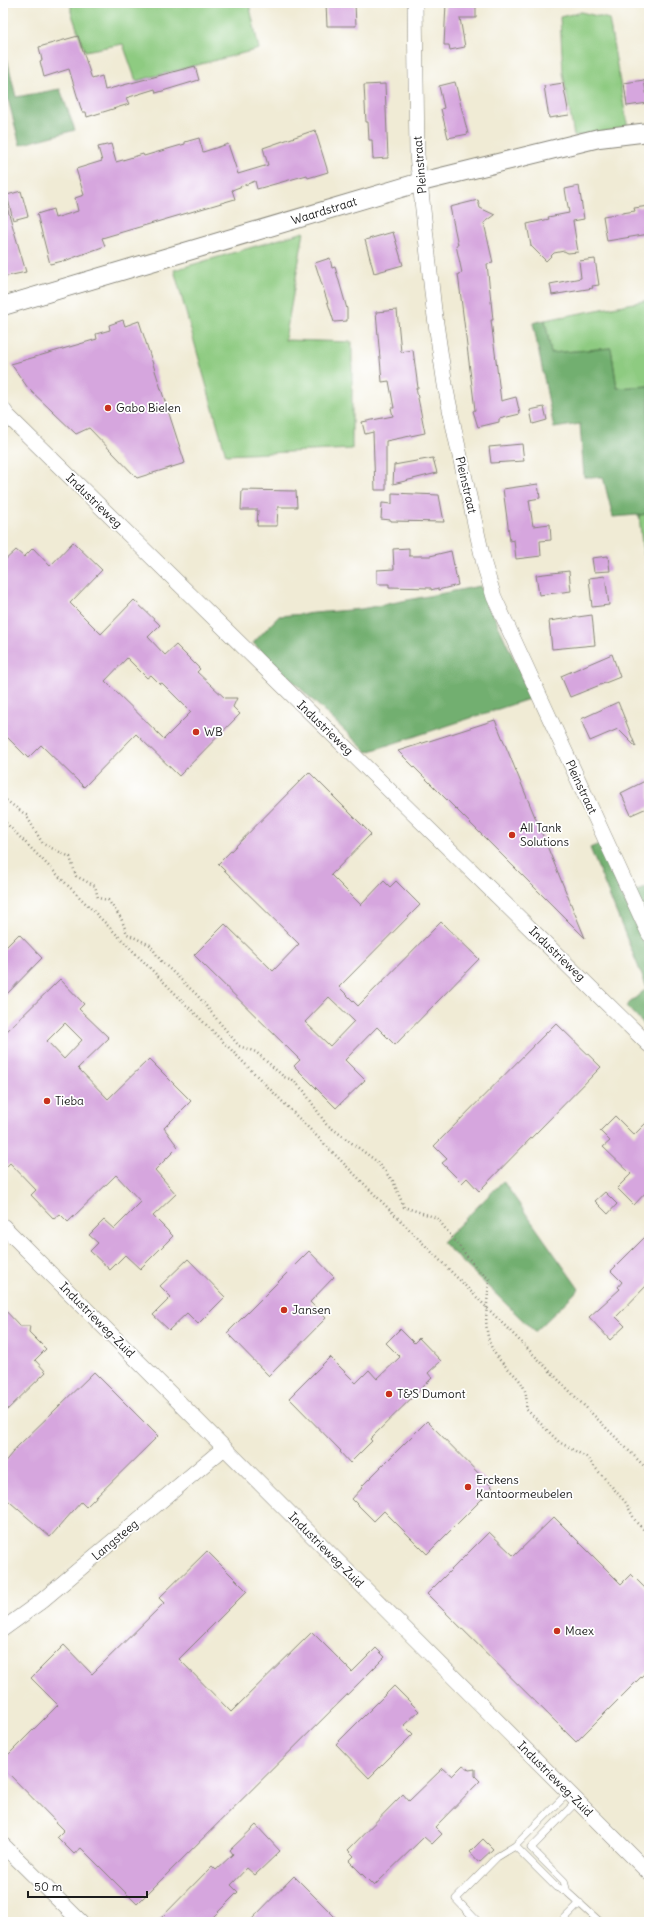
<svg xmlns="http://www.w3.org/2000/svg" width="652" height="1925" viewBox="0 0 652 1925" font-family="Delius,sans-serif">
<style>
.green{fill:#8ecb81;stroke:#55744e}
.forest{fill:#72af6f;stroke:#476646}
.building{fill:#d6a6de;fill-rule:evenodd}
.lines{fill:none;stroke-linecap:round;stroke-linejoin:round}
.service-casing{stroke:#868478;stroke-width:8}
.minor-casing{stroke:#868478;stroke-width:16}
.tertiary-casing{stroke:#868478;stroke-width:20}
.path{stroke:#868478;stroke-width:2.5;stroke-dasharray:1 3;stroke-linecap:butt}
.service{stroke:#fff;stroke-width:7}
.minor{stroke:#fff;stroke-width:15}
.tertiary{stroke:#fff;stroke-width:18}
.poi-dot{fill:#c8321e;stroke:#fff;stroke-width:1.5}
.labels{text-anchor:middle;stroke-width:3.5;stroke-linejoin:round;paint-order:stroke}
.street-label{font-size:12px;fill:#1c1c1c;stroke:#fff}
.poi-label{font-size:12px;fill:#1c1c1c;stroke:#fff;text-anchor:start}
</style>
<rect width="100%" height="100%" fill="#fff"/>
<filter id="ink" filterUnits="userSpaceOnUse"><feTurbulence type="fractalNoise" baseFrequency=".025" numOctaves="2"/><feDisplacementMap in="SourceGraphic" scale="8" xChannelSelector="R" yChannelSelector="G"/><feConvolveMatrix kernelMatrix="1 2 1 2 8 2 1 2 1" color-interpolation-filters="sRGB"/></filter>
<filter id="wash" filterUnits="userSpaceOnUse"><feTurbulence type="fractalNoise" baseFrequency=".012" numOctaves="4" result="noise"/><feDisplacementMap in="SourceGraphic" scale="16" xChannelSelector="R" yChannelSelector="G"/><feGaussianBlur stdDeviation="0.9" result="paint"/><feColorMatrix in="noise" values="0 0 0 0 0 0 0 0 0 0 0 0 0 0 0 0 0 1.4 0 .05"/><feComposite in="paint" operator="in"/></filter>
<g filter="url(#wash)">
<rect width="100%" height="100%" fill="#f0ebd5"/>
<path class="green" d="M71,3h178l10,46 -123,32 -13,-37 -38,7 -14,-39z
M581,12l28,7 19,110 -54,7 -11,-63 -3,-56z
M304,232l-19,108 67,2v107l-126,6 -52,-185z
M649,300v86l-32,2 -6,-40 -60,5 -6,-33z
M649,514v40h-6l-4,-39z"/>
<path class="forest" d="M7,59l9,38 44,-8 15,41 -55,15 -12,-46 -5,1v-40z
M545,320l6,33 60,-5 6,40 32,-2v128l-36,3 -10,-40h-19l-4,-53 -26,4 -21,-105z
M480,586l52,112 -165,54 -114,-109 26,-27 82,-7z
M599,844l50,110v76l-23,-24 21,-18 -57,-140z
M649,887v36l-15,-31z
M503,1181l76,108 -44,43 -93,-90z"/>
<g id="blocks">
<path class="building" d="M326,3h29l1,23h-29z
M446,3h30v15h-16l5,29 -15,3 -1,-5h-5z
M78,36l14,43 10,-3 3,14 90,-24 4,14 -43,13 -1,-4 -29,9 3,6 -42,13 -1,-5h-4l-13,-43 -25,8 -4,-16 2,-1 -3,-13z
M644,80l4,23 -21,3 -3,-23z
M455,82l13,52 -20,4 -7,-29 3,-1 -5,-22z
M563,83l6,32 -20,3 -5,-32z
M385,84l3,74 -15,1 -1,-19h-3l-1,-18h-2l-2,-37z
M315,130l13,42 -20,6 -1,-3 -50,14 -2,-8 -23,9 3,9 -133,39 3,8 -38,14 -17,4 -13,-50 16,-5 2,9 23,-7 -3,-13 9,-3 -8,-26 26,-8 -4,-14 13,-3 5,18 27,-8 1,2 41,-12v-2l14,-4 4,14 25,-8 10,30 30,-9 -5,-17z
M579,186l5,33 -11,2 5,31 -10,1 -4,-2 -10,2 -8,8 -15,-15 -4,-22 22,-5 -1,-2 21,-4 -4,-24z
M21,191l7,25 -15,4 -6,-25z
M478,200l2,8 15,7 -11,8 9,40 -6,1 6,56h-2l10,81 15,-4 4,17 -21,5v3l-21,5 -5,-16 2,-1 -17,-136 4,-1 -6,-28h2l-8,-38z
M649,206v28l-42,7 -4,-25 32,-5 -1,-3z
M7,207l19,65 -23,5v-69z
M393,232l10,33 -29,8 -9,-33z
M330,258l2,10 3,-1 12,42v12l-13,1 -19,-59z
M595,259l4,26 -7,1 1,2 -41,7 -2,-11 31,-6 -2,-17z
M397,310l4,42 12,-2 5,38h-2l9,45 -39,8v49h-11l-2,-58 -8,2 -3,-12 31,-6 -2,-8h3l-5,-27 -7,1 -6,-70z
M123,320l2,6 14,-5 46,142 -48,15 -48,-50 -13,6 -48,-46 -17,-24 86,-25 -1,-5 14,-4 -1,-5z
M544,407l3,13 -14,4 -3,-14z
M522,444l2,17 -33,2 -2,-16z
M433,458l4,15 -44,11 1,-19z
M538,484l2,14 -11,2 4,26 17,-2 1,16 -11,1 1,15 -25,3 -2,-19 -4,1 -7,-52z
M242,490l54,1 1,16h-19l-1,19h-20l1,-16h-17z
M392,493l47,2 5,27 -53,-1v-1l-10,-1 1,-16 10,1z
M73,542l29,28 -32,33 31,31 33,-34 26,25 -12,12 17,18 11,-10 24,24 -3,3 28,26h12l-4,9 7,7 -61,62 -43,-42 -52,53 -43,-42 -13,13 -25,-25v-171l13,-12 8,7 9,-9 17,18zM127,658l20,20 4,-3 9,9 2,-1 29,29 -27,27 -59,-58z
M409,548v8h21l21,-5 7,34 -20,5v-2l-7,2v-2l-42,-1v-3h-12v-14l17,-1 -1,-20z
M608,556l2,15 -16,1 -2,-14z
M569,571l2,20 -32,4 -3,-20z
M605,576l4,29 -17,2 -3,-29z
M592,615l3,30 -43,4 -3,-28z
M612,654l8,23 -50,20 -9,-21z
M618,702l18,45 -18,-18 -28,12 -5,-11 -4,-11z
M495,720l90,218 -187,-187z
M309,772l62,62 -40,41 30,30 23,-24 6,6 6,-6 24,24 -81,82 19,19 83,-84 38,37 -84,86 -18,-18 -32,33 20,20 -29,28 -42,-42 6,-6 -106,-105 31,-31 48,47 26,-27 -81,-80zM329,997l25,24 -24,25 -25,-24z
M649,779v28l-18,8 -10,-22z
M19,934l23,24 -39,40v-48z
M60,979l24,25 -5,5 30,29 -31,30 30,31 41,-40 42,42 -27,27 14,19 -23,23 21,24 -23,22 20,20 -33,33 -15,-14 -15,15 -20,-19 8,-8 -9,-8 15,-15 10,9 27,-27 -25,-27 -48,47 -8,-8 -6,5 -23,-24 5,-5 -26,-27 -7,7v-135zM65,1023l17,17 -18,19 -17,-18z
M556,1023l45,44 -122,124 -12,-13 -5,5 -20,-20 5,-4 -13,-13z
M615,1116l19,19 15,-15v69l-15,16 -17,-17 14,-14 -28,-27 7,-6 -10,-10z
M605,1192l12,12 -9,10 -13,-13z
M649,1233v50l-33,34 9,9 -15,14 -21,-23 31,-28 -2,-2 4,-5 -11,-11z
M309,1251l25,26 -24,25 16,16 -57,58 -42,-43z
M188,1259l37,38 -27,27 -11,-11 -18,17 -16,-15 18,-18 -11,-11z
M3,1308l17,18h10l-1,6 17,17 -11,11 11,12 -43,42z
M400,1329l14,14 5,-5 22,23 -13,12 4,5 -62,61 2,2 -22,22 -10,-11 1,-1 -52,-53 41,-41 26,26 13,-13 8,9 23,-22 -14,-14z
M94,1372l64,64 -72,71 -5,-5 -31,35 -47,-41v-32l14,-17z
M427,1421l66,67 -66,66 -43,-43 -10,10 -22,-22 10,-11 -1,-1z
M554,1517l67,67 10,-10 18,18v77l-73,73 -149,-148 62,-62 25,24z
M207,1551l40,40 -68,68 52,53 81,-80 40,40 24,-24 9,9 -248,247 -56,-56 -7,6 -17,-17 7,-7 -61,-62v-8l55,-55 -27,-27 33,-33 28,29 72,-71 -5,-5z
M394,1686l25,25 -15,14 9,9 -44,44 -33,-34z
M463,1765l6,5 6,-1v7l5,5 -45,46 7,7 -10,10 -8,-7 -50,49 -25,-25 5,-5 -6,-6 55,-56 6,7 34,-33 9,8z
M256,1825l24,26 -25,24 -8,-7 -16,17 7,7 -30,30h-51l55,-56 4,4 17,-16 -3,-4z
M483,1839l10,10 -14,13 -9,-10z
M294,1876l46,46h-91z"/>
</g>
</g>
<g filter="url(#ink)">
<use href="#blocks" fill-opacity="0" stroke="#868478" stroke-width="1"/>
<g class="lines">
<defs>
<path id="service" d="M515,1846l41,41 11,5 33,30
M567,1892l-3,-11 -33,-33 46,-47
M478,1922l-22,-23 41,-42 18,-11 54,-54
M561,1922l19,-19"/>
<path id="minor" d="M415,3l2,152 17,155 11,75 11,53 28,126 10,33 155,337
M3,409l4,6 642,630
M3,1226l646,647
M3,1629l36,-26 185,-155
M3,1845l78,77"/>
<path id="tertiary" d="M3,306l418,-124 178,-44 50,-6"/>
</defs>
<use href="#service" class="service-casing"/>
<use href="#minor" class="minor-casing"/>
<use href="#tertiary" class="tertiary-casing"/>
<path class="path" d="M3,798l23,17 17,29 27,13 6,19 19,10 3,12 10,2 13,18 6,16 23,11 11,16 36,34 42,51 17,6 28,25 9,3 11,11 22,33 49,36 18,21 11,26 33,11 37,47 15,14c-1,24 -8,51 5,73 14,23 36,25 32,57l33,33 27,15 40,46 10,19 13,13
M3,820l646,651"/>
<use href="#service" class="service"/>
<use href="#minor" class="minor"/>
<use href="#tertiary" class="tertiary"/>
</g>
</g>
<g class="poi-dot">
<circle cx="108" cy="408" r="4"/>
<circle cx="196" cy="732" r="4"/>
<circle cx="512" cy="835" r="4"/>
<circle cx="47" cy="1101" r="4"/>
<circle cx="284" cy="1310" r="4"/>
<circle cx="389" cy="1394" r="4"/>
<circle cx="468" cy="1487" r="4"/>
<circle cx="557" cy="1631" r="4"/>
</g>
<g class="labels">
<g class="street-label">
<text transform="translate(420 165) rotate(-95)" y="4">Pleinstraat</text>
<text transform="translate(324 211) rotate(-17)" y="4">Waardstraat</text>
<text transform="translate(466 485) rotate(77)" y="4">Pleinstraat</text>
<text transform="translate(94 501) rotate(44)" y="4">Industrieweg</text>
<text transform="translate(325 728) rotate(44)" y="4">Industrieweg</text>
<text transform="translate(581 787) rotate(65)" y="4">Pleinstraat</text>
<text transform="translate(557 954) rotate(44)" y="4">Industrieweg</text>
<text transform="translate(97 1320) rotate(45)" y="4">Industrieweg-Zuid</text>
<text transform="translate(115 1540) rotate(-40)" y="4">Langsteeg</text>
<text transform="translate(326 1550) rotate(45)" y="4">Industrieweg-Zuid</text>
<text transform="translate(555 1779) rotate(45)" y="4">Industrieweg-Zuid</text>
</g>
<g class="poi-label">
<text x="116" y="412">Gabo Bielen</text>
<text x="204" y="736">WB</text>
<text x="520" y="832">All Tank<tspan x="520" dy="14">Solutions</tspan></text>
<text x="55" y="1105">Tieba</text>
<text x="292" y="1314">Jansen</text>
<text x="397" y="1398">T&amp;S Dumont</text>
<text x="476" y="1484">Erckens<tspan x="476" dy="14">Kantoormeubelen</tspan></text>
<text x="565" y="1635">Maex</text>
</g>
</g>
<rect width="652" height="1925" fill="none" stroke="#fff" stroke-width="16"/>
<path d="M28 1891v6h119v-6" fill="none" stroke="#1c1c1c" stroke-width="2"/>
<text x="34" y="1891" font-size="12" fill="#1c1c1c" stroke="#ffffff" stroke-width="3" paint-order="stroke">50 m</text>
</svg>
